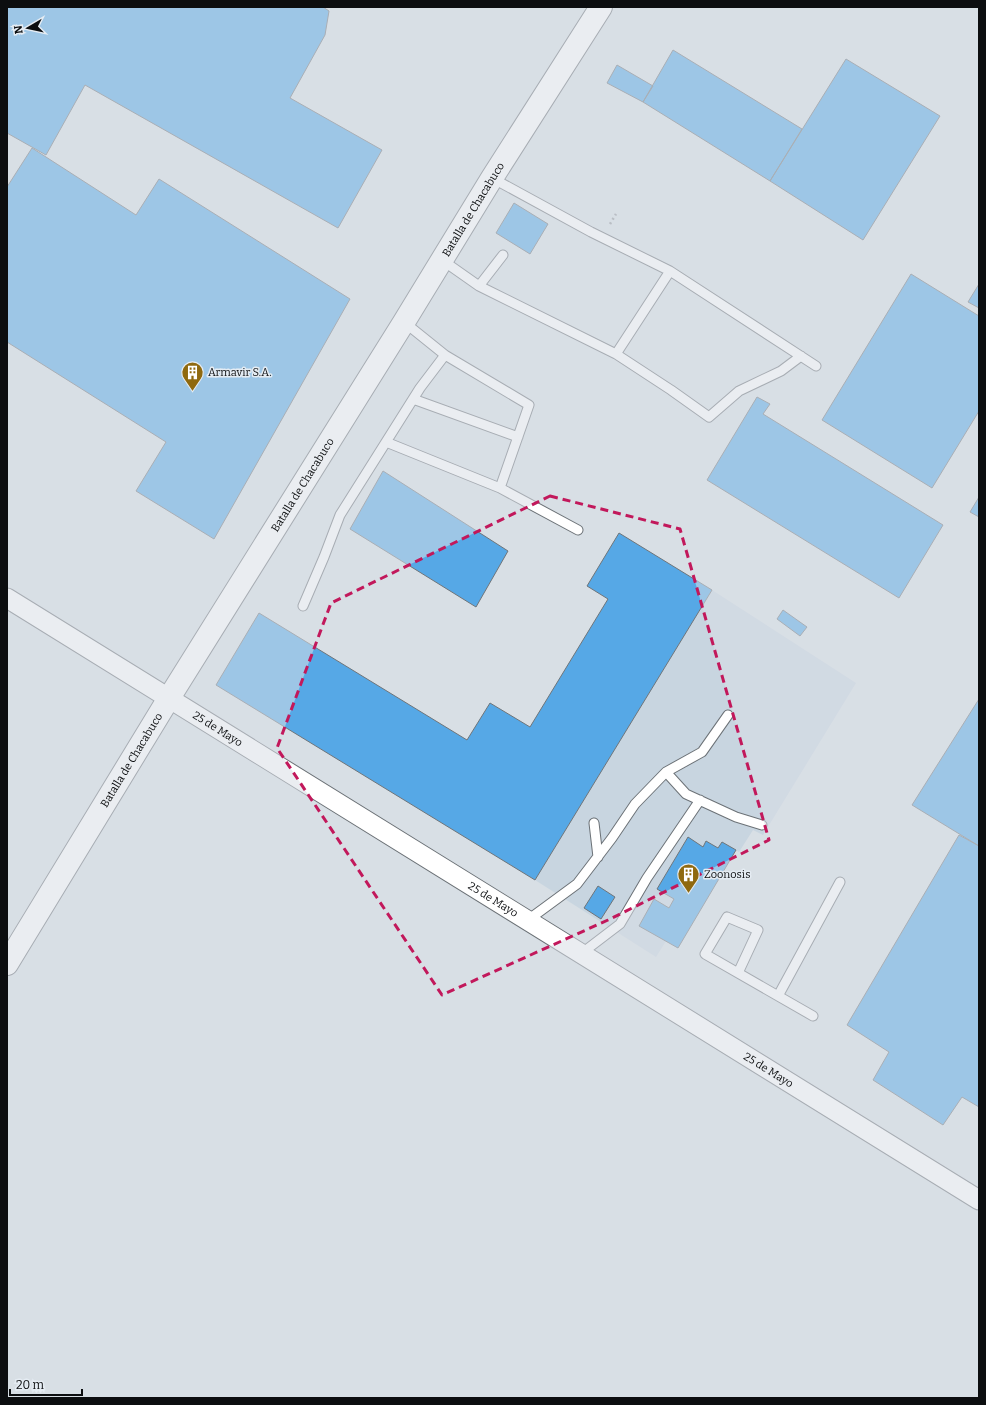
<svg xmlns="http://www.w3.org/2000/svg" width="986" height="1405" viewBox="0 0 986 1405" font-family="Bitter,serif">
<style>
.built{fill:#c8d5e0}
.building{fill:#56a8e6;stroke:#6f757a}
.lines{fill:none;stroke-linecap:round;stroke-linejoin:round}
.service-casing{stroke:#6c7277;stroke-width:11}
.minor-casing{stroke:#6c7277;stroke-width:21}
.tertiary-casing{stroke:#6c7277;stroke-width:24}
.path{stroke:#92979c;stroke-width:2.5;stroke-dasharray:2 3;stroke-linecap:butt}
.service{stroke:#fff;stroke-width:9}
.minor{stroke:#fff;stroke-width:19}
.tertiary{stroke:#fff;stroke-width:22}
.marked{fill:none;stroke:#c2185b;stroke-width:3;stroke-dasharray:8 5;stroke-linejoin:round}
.labels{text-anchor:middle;stroke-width:3;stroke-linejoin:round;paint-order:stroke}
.street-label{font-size:11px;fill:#0c0e10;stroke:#e5ecf3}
.poi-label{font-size:11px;fill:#0c0e10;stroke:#e5ecf3;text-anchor:start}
</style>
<rect width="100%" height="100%" fill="#d8dfe5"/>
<path class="built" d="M712,590l144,93 -93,152 -10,-5 -14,22 -17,-10 -4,6 -11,-7 -4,6 -16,-9 -30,51 17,10 -5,9 -15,-9 -15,26 27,16 -10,16 -121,-77z"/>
<path class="building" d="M7,7h316l6,4 -4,24 -35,63 92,52 -44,78 -253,-143 -39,70 -39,-22z
M673,50l129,79 -32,52 -127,-79z
M846,59l94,57 -77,124 -93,-59z
M617,65l36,21 -10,16 -36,-19z
M32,148l104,67 23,-36 191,120 -136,240 -78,-48 30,-49 -159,-100v-155z
M514,203l34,21 -18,30 -34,-21z
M911,274l68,42v95l-47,77 -110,-68z
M979,284v24l-11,-6z
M757,397l13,7 -7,10 180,111 -44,73 -192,-118z
M383,471l125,80 -32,56 -126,-78z
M979,497v20l-9,-5z
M619,533l93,57 -177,290 -319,-195 43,-72 208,127 23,-37 40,24 78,-128 -21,-13z
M783,610l24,17 -7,9 -23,-17z
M979,699v147l-67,-41z
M959,835l20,11v261l-17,-10 -19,28 -70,-45 16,-28 -42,-27z
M688,837l15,10 3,-6 12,7 4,-6 14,8 -58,98 -39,-22 15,-27 15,9 5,-9 -17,-10z
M598,886l17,11 -14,22 -17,-11z"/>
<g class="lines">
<defs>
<path id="service" d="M492,178l99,54 79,39 146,95
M442,260l37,26 137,68 55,36 38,27 30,-26 42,-20 20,-15
M479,286l24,-31
M404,322l41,33
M616,354l54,-83
M413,399l105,38
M386,442l114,46
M303,606l21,-49 16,-42 80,-127 25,-33 84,50 -29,83 78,42
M666,772l20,22 50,23 26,8
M594,823l4,34
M528,920l49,-36 35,-46 23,-34 31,-32 36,-20 26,-37
M582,953l38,-29 27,-46 53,-78
M738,973l20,-43 -31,-13 -22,37 108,62
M778,996l62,-114"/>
<g id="minor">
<path id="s1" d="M7,598l972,602"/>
</g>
<g id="tertiary">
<path id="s2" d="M7,964l162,-266 235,-376 88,-144 109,-171"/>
</g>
</defs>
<use href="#service" class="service-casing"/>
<use href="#minor" class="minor-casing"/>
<use href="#tertiary" class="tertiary-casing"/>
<path class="path" d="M610,224l6,-10"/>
<use href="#service" class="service"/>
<use href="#minor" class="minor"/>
<use href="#tertiary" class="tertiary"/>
</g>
<path d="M0 0H986V1405H0ZM550,496l130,33 89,311 -161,80 -166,75 -165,-247 54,-145z" fill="#d8dfe5" fill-opacity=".55" fill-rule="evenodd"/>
<path class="marked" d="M550,496l130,33 89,311 -161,80 -166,75 -165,-247 54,-145z"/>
<defs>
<symbol id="building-pin" viewBox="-11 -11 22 30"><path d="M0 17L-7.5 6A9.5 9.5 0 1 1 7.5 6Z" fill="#8f690f" stroke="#e5ecf3"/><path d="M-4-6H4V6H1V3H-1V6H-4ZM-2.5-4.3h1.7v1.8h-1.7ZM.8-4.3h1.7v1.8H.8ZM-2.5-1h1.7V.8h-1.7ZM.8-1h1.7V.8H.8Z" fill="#fff"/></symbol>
</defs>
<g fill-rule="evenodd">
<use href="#building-pin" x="180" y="360" width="25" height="34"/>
<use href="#building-pin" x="676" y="862" width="25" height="34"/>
</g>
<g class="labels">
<g class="street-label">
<text dy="4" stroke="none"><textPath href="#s2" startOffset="887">Batalla de Chacabuco</textPath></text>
<text dy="4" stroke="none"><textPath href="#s2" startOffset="563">Batalla de Chacabuco</textPath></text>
<text dy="4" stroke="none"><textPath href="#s1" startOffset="248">25 de Mayo</textPath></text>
<text dy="4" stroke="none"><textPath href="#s2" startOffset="239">Batalla de Chacabuco</textPath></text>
<text dy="4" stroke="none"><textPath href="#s1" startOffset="572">25 de Mayo</textPath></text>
<text dy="4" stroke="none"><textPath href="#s1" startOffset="896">25 de Mayo</textPath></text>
</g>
<g class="poi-label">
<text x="208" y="376">Armavir S.A.</text>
<text x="704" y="878">Zoonosis</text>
</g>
</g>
<rect width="986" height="1405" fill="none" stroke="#0c0e10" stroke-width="16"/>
<g transform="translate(28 28) rotate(261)" stroke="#e5ecf3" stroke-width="3" paint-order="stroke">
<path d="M0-3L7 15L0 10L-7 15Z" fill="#0c0e10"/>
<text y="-6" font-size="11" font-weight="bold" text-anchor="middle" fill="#0c0e10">N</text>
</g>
<path d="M10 1389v6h72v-6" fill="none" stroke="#0c0e10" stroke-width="2"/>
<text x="16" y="1389" font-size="12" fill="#0c0e10" stroke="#e5ecf3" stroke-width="3" paint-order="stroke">20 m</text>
</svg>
